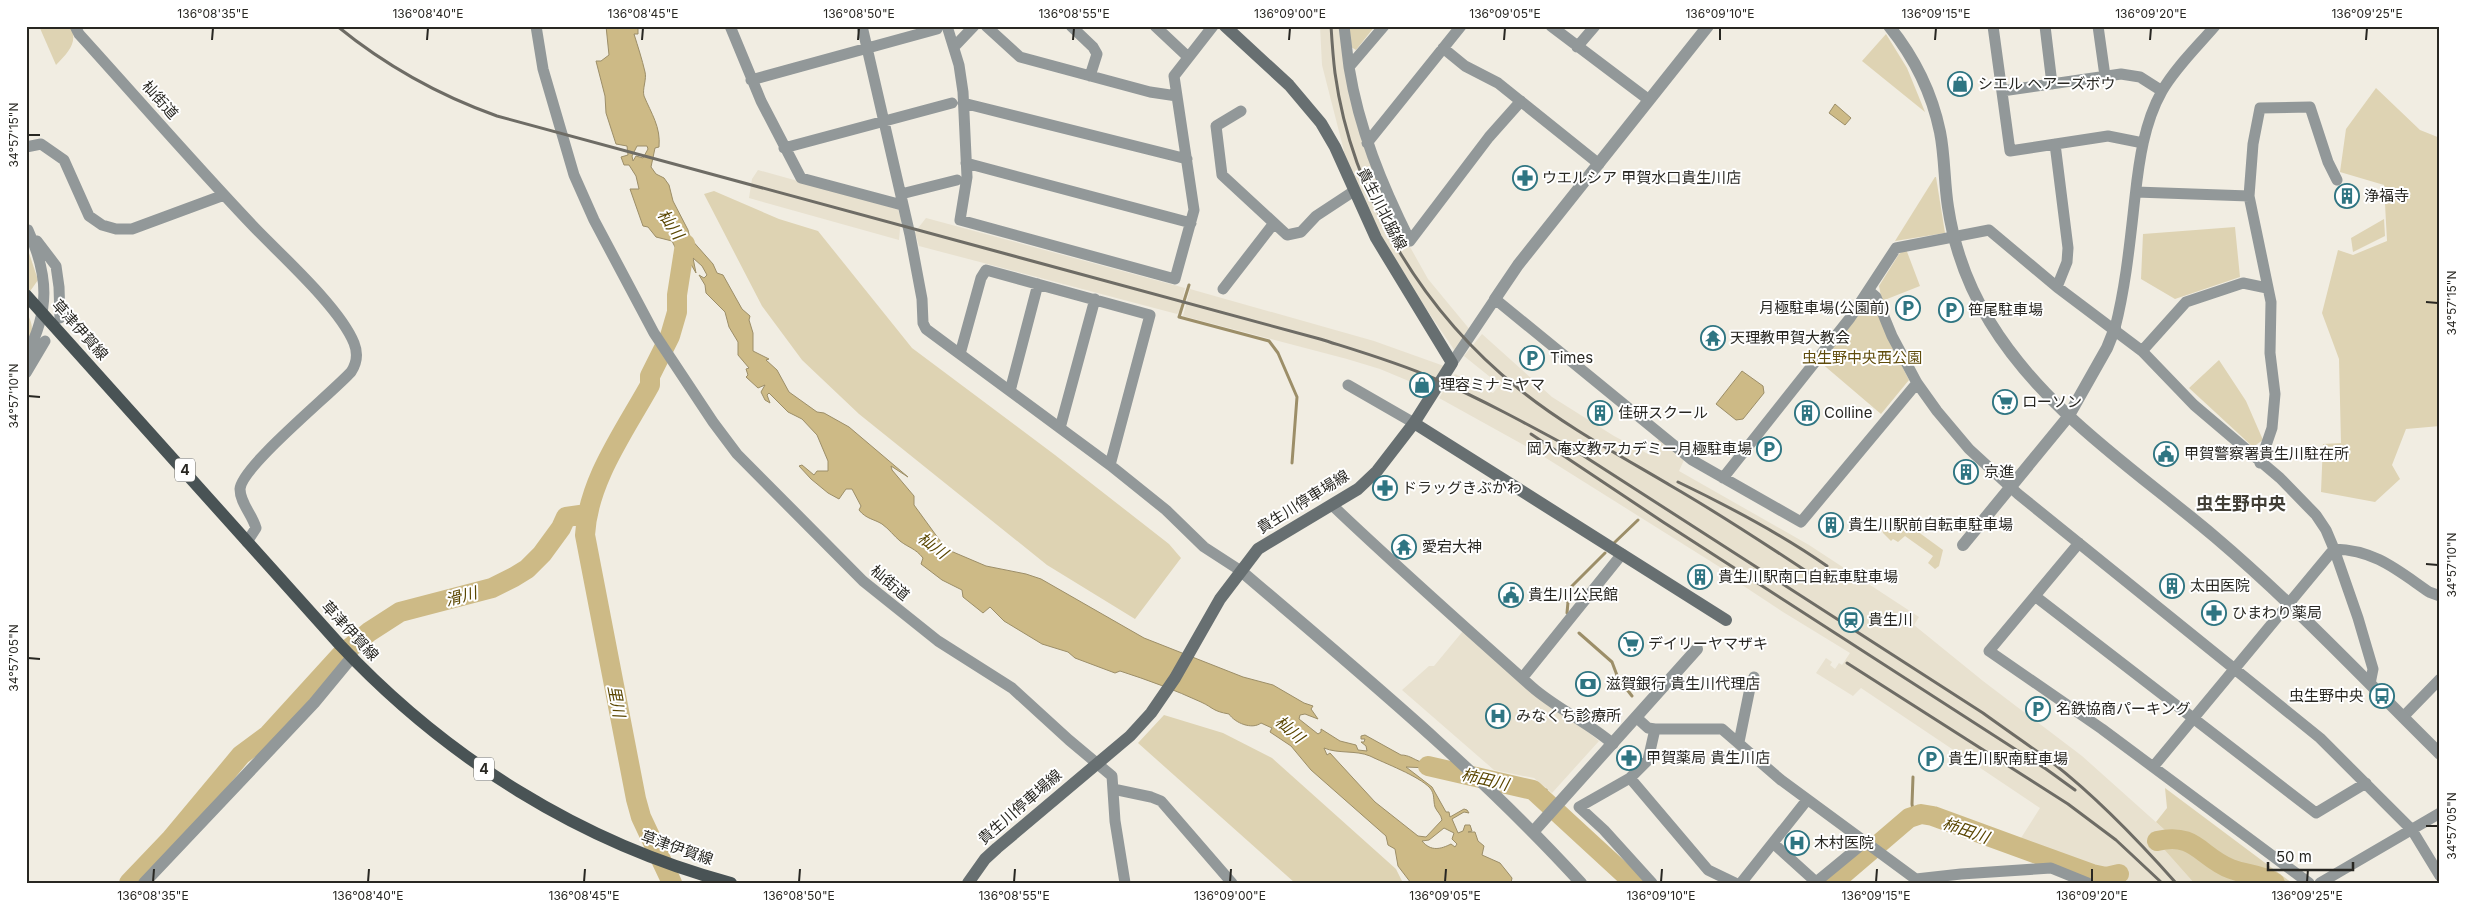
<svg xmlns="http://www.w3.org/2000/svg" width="2466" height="909" viewBox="0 0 2466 909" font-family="Inter,'Noto Sans JP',sans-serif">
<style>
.built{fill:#e8e1cf}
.green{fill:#ded3b3}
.water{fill:#cdba86;stroke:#9c8e68;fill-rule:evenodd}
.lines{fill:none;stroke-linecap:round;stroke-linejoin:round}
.stream{stroke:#9c8e68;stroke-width:3}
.river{stroke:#cdba86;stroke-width:20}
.minor{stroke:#929899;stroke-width:11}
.tertiary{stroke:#929899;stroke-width:12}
.secondary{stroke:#676f71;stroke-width:12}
.primary{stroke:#495355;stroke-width:12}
.rail{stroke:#6e6c65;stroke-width:3}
.ticks{fill:none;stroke:#282722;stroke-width:2}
.labels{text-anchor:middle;stroke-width:4;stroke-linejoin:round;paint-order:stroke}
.shield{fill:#fff;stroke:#686864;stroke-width:1}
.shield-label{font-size:14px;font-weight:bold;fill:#282722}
.poi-label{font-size:15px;fill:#282722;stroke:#fff;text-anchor:start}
.street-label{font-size:15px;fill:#282722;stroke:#fff}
.park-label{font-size:15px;fill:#604c0b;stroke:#fff}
.water-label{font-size:16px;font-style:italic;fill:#5a4601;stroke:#fff}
.quarter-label{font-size:18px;font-weight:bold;fill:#423f36;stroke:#fff}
.neatline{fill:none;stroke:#282722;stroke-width:2}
.ticks-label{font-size:12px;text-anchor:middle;fill:#282722}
</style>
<rect width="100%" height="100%" fill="#f1ede2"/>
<path class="built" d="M1320,26h22l4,40 59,172 23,41 43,52 -16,20 -63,-92 -51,-106 3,-2 -22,-86z
M758,170l140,39 3,10 -2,21 -150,-42 3,-19z
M926,218l259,70 -5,22 -3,4 -258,-68 -4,-14z
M1190,289l184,52 70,25 -16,23 -48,-20 -33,-10 -164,-43z
M1482,334l70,63 62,39 36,19 9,-16 25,21 -5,11 130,74 110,72 -5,8 69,56 99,75 85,76 -5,15 32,36h-75l8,-2 -11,-11 -5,2 -9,-1 -81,-33 19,-30 -179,-120 -8,8 -37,-23 10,-15 6,4 -2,3 5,4 4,-6 3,2 8,-12 -67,-41 -53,-35 -4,-6 -188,-118 -99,-55 16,-24 38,19 7,-8 -36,-29z
M1463,631l136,110 -47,52 -18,-15 -40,-8 -92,-80 27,-24h5z"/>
<path class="green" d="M39,26h32c7,18 -3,26 -15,39z
M1349,26h26l-19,24 -5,-3z
M1886,34l21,34 18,44 -63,-51z
M2376,88l44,42 20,8v288l-34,3 -14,36 8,14 -25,23 -54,-10 2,-48 18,-1 -2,-84 -17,-46 16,-63 15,5 34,-14 -3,-56 -44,-13 6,-43z
M1936,177l9,56 -50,8 40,-64z
M714,191l65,28 39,12 94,117 143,107 114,89 12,14 -46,61 -88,-54 -188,-151 -57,-54 -40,-54 -58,-112z
M2384,219l1,17 -32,16 -2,-14z
M2235,227l5,50 -65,22 -34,-20 2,-45z
M26,244l12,36 -12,17z
M1906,249l14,37 -38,15 -3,-15 20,-32z
M1867,298l6,1 19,48 17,33 -28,34 -61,-52z
M26,312c9,13 7,25 0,39z
M2219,360l27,41 17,39 -10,7 -64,-59z
M1899,518l44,32 -4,16 -4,3 -7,-6 5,-7 -28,-20 -7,6 -5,-3 -2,2 -8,-8 -1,-4 10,-10z
M1164,715l59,18 49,25 124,111 7,14h-108l-157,-140z
M2165,788l127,95h-98l-32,-36 5,-15 -11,-10 11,-14z"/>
<path class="water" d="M606,26h32v8h-4c4,13 8,25 11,38 2,7 -3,17 -1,24 7,17 17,31 15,51l-4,1 -4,19 5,7 8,4 5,7 4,16 15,29 2,8 23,26 4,9 6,2 19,34 8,7 -1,4 4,13v18l16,8 -3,1 11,10 12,22 28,20 7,1 25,14 59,50 -17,-11 1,4 22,26v9l32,44 40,17 40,8 15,5 103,59 99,39 30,8 31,18 9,3 -2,3 7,10 -13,-5 -5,1 -1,4 19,15 3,-2v-3l19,12 16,4 2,5 9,1 -1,-5 -5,-4h3l1,-3h-4v-3l4,-1 36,20c8,0 12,4 20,7 12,3 26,1 35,12l-27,-6 -23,-1 26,20 14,25h3l1,5 14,-8 3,1 2,3 -5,-1 -12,7 6,14 5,-2 2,-6h5l2,6 -4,1h7l3,9 6,5 -2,9 18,8 12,15 -1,5h-100l-13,-17 -3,-17 -7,-4 -2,-9 -75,-66 -20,-24 -21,-14 2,-4 -11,-5c-9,7 -26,0 -32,-9 -17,-3 -15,-6 -28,-12 -26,-12 -53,-22 -81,-31l-5,2 -40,-15 -7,-6 -26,-8 -38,-23 -14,-14 -7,6 -20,-16 -1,-7 -20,-10 -21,-16 2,-6c-8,-10 -14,-10 -23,-17 -6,-5 -11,-12 -18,-17 -8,-5 -16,-5 -23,-14l2,-4 -9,-17h-6l-7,10 -11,-6 -17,-14 -12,-13 3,-1 12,10 3,-4h11v-10l-11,-26 -15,-16 -14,-7 -19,-19 -2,2 3,8 -5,-3 -4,-8 4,-7 -7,3 -12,-11 2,-2 -2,-6 3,-1 -11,-13v-13l-9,-15 -4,-15 -19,-19 -1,-8 -6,-10 5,3 3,-3 -5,-9 -9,-8 3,15 -8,-14 -14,-3 2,-7 -4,-8 -16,-4 -8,-10 -5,-1 -13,-37h9l-3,-13 -7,-11h-5l-3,-8 7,-2 -1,-9 -11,-2 -10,-31 -1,-17 -9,-35h5l8,-6zM637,146h10l1,3 -5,9 -7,-2 -3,5 -1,-5zM1324,748c14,6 32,2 46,8 14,7 49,20 60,32 5,6 3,12 5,19 2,5 6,7 7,13l-16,17 -8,-1 -43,-34 -45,-49 -3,2zM1444,828l10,5 -2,6 5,5 -2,3 -4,-3c-10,5 -20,8 -29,-3l7,-1z
M1835,104l16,14 -6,7 -16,-12z
M1742,371l21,15 1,7 -21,26 -7,1 -20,-16z"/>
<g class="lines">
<path class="stream" d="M1189,285l-10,32 90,24 9,12 19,44 -5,66
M1614,543l24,-23
M1567,613l1,-11 -3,-3 7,-13 33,-33
M1579,633l33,29 6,16 14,18
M1913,777l-1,27 2,13
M1540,795l6,-5"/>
<path class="river" d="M1428,766l105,24 101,93
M2157,841c39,-9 43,16 74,28 15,6 30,5 44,14
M129,883l42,-44 70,-84 27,-20 72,-79 29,-24 31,-20 92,-24 22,-11 13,-8 15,-15 19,-26 5,-11 21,-3
M672,883l-31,-66 -5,-18 -51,-264c3,-54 39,-103 65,-150v-9l20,-40 7,-24v-17l8,-51
M1833,883l76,-65 12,-4 12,2 159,58 14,3 13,-3"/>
<path class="minor" d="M75,26l4,8c59,65 116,131 176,194 28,29 85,80 99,115 4,10 3,20 -3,29 -19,21 -110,95 -111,117 0,14 12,25 16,39l-9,14
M536,26l7,43 31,106 20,45 60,113 59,89 24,32 126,127 75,60 74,47 57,52 43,36 3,45 10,62
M730,26l31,75 40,77 101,27
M862,26l48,209 12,64 1,24 3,6 184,136 56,45 38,37 37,24
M947,26l12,39 4,27 4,85 -7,43 215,59 19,-69 -20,-134 39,-50
M986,26l34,31 130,35 27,4
M1071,26l22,21 4,7 -7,22
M1155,26l33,31
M1344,26l5,41
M1384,26l-35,41c10,62 33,118 61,174l79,-104 32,-36
M1551,26l98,74
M1993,26l17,125 98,-15 35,7
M2045,26l7,58
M2098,26l7,50
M954,47l20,-21
M1577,47l18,-21
M1443,48l22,18 33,17 101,81
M751,80l186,-51
M2002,91l119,-17 19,3 22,14
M963,103l224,56
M1241,111l-25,15 6,49 65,60 14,-3 15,-16 38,-25
M1367,143l94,-117
M2055,144l13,104 -1,14 -10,25
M26,147l15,-3 23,16 25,56 13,9 14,4h16l92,-34
M784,148l168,-45
M966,163l225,60
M2136,192l113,4
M901,194l56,-14
M37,241l19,25 3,21 1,31
M1223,289l51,-66
M1869,291l7,6 16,39 25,47 20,28 32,38 49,45 302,244 92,92 28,46
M2115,328c11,-43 15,-87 20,-131 4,-36 9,-74 27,-106 14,-24 35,-44 53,-65
M2142,351l44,-49 57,-19 24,5
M960,354l21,-76 5,-8 164,45 -40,150
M26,356c24,-45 23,-80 2,-126
M1452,363l43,-64 197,161 109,62 116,-139
M26,373l19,-32
M1348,385l66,38
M1010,391l28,-107
M1060,428l35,-129
M2260,463l12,-35 3,-34 -5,-41 1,-51 -22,-106 4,-52 7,-36 50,-1 18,55 9,18
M1723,478l127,-160 46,-70 93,-18 68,57 85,64 52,54 86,73 36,37 10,15 8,19 24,69 15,51 -3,15
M1332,505c65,62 133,122 200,182 25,22 56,35 81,57
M2079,543l-90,108 113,78 207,154
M2334,549c41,1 63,21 95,43l11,4
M2035,596l281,217 50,-30
M1523,677l99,-123
M2403,717l37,-38
M1637,718l11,10 7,1h67l59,51 140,103
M1739,742l12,-59 3,-6
M2153,767l181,-218
M1630,778l78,92 27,13
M1113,789l38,8 10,4 71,82
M1774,844l42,38
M1916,879l45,-5 90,-6 37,15
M1652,883l-48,-53 -25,-23 51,-29 18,-18 7,-31
M1741,883l66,-83
M1815,883l51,-42
M2320,883l120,-70"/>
<path class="tertiary" d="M1889,26c25,31 43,67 51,106 5,25 4,50 8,75 6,40 21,81 42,115 55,90 146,148 225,215 79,67 151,144 225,217
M1495,299l23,-34 190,-239
M1963,545l105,-128 39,-69 8,-20
M1241,571c117,100 236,198 340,312
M1533,832l164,-183
M144,883l170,-180 38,-46"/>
<path class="secondary" d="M1414,423l312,197
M968,883l17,-24 12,-11 133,-112 21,-23 24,-35 45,-79 38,-50 100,-60 19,-18 37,-48 38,-60 -76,-125 -41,-91 -14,-24 -32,-38 -64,-59"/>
<path class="primary" d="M26,295l314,350c106,113 241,198 391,238"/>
<path class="rail" d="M337,26c49,40 101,69 160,90l823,223c38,12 76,23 113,39 48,21 94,46 140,71l410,264c22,16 44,31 66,47 47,36 88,79 127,123
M1331,26c1,16 2,31 4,47 17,123 88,239 184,316 47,38 102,67 154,98 50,29 97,60 145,92
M1531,434l132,88 383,247 29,21
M1678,482c52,25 102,51 149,84
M1847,663l221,141 48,36 46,43"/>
</g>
<path class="ticks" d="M212,40l1,-12M427,40l1,-12M642,40l1,-12M858,40l1,-12M1073,40l1,-12M1289,40l1,-12M1504,40l1,-12M1720,40v-12M1935,40l1,-12M2150,40l1,-12M2366,40l1,-12M28,135h12M2426,302l12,1M28,396l12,1M2426,564l12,1M28,658l12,1M2426,826h12M153,882l1,-13M368,882l1,-13M584,882l1,-13M799,882l1,-13M1014,882l1,-13M1230,882l1,-13M1445,882l1,-13M1661,882l1,-13M1876,882l1,-13M2092,882v-13M2307,882l1,-13"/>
<defs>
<symbol id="shop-ring" viewBox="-11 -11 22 22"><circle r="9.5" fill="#fff" stroke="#2f7582" stroke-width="1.5"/><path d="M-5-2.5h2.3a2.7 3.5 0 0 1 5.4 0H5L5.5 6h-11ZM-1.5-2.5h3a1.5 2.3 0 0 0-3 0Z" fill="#2f7582"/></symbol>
<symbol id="pharmacy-ring" viewBox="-11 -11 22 22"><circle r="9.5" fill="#fff" stroke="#2f7582" stroke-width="1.5"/><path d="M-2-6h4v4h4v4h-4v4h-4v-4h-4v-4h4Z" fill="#2f7582"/></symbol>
<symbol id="building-ring" viewBox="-11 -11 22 22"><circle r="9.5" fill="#fff" stroke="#2f7582" stroke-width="1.5"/><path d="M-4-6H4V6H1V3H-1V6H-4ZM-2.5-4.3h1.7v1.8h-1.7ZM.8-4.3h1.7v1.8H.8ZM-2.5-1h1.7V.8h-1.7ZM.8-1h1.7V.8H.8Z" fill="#2f7582"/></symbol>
<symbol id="parking-ring" viewBox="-11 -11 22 22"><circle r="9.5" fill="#fff" stroke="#2f7582" stroke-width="1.5"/><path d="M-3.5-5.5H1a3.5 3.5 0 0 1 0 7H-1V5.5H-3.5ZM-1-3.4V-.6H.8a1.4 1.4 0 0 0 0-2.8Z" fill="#2f7582"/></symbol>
<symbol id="temple-ring" viewBox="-11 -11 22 22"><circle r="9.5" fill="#fff" stroke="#2f7582" stroke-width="1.5"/><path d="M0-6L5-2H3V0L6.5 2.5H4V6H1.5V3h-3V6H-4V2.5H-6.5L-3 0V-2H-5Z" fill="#2f7582"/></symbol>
<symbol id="supermarket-ring" viewBox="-11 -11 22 22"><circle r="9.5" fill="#fff" stroke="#2f7582" stroke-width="1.5"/><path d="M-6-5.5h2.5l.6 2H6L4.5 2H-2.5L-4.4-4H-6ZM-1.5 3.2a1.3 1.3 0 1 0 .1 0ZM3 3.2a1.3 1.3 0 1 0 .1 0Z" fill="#2f7582"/></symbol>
<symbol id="civic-ring" viewBox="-11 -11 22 22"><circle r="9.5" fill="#fff" stroke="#2f7582" stroke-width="1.5"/><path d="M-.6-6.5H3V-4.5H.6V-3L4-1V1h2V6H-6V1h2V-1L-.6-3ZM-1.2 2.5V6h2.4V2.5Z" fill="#2f7582"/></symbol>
<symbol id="station-ring" viewBox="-11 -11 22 22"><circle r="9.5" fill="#fff" stroke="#2f7582" stroke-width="1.5"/><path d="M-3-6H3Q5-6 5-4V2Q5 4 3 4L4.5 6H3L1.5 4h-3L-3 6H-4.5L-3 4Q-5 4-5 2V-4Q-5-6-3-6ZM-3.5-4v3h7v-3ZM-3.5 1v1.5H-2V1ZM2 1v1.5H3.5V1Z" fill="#2f7582"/></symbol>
<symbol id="bank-ring" viewBox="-11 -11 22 22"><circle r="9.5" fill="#fff" stroke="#2f7582" stroke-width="1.5"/><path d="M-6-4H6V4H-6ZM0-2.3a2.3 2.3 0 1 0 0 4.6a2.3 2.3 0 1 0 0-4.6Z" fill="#2f7582"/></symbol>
<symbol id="bus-ring" viewBox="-11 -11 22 22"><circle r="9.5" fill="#fff" stroke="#2f7582" stroke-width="1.5"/><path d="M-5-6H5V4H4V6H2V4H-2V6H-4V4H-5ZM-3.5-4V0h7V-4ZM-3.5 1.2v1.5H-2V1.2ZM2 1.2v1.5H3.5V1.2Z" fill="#2f7582"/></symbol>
<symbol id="hospital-ring" viewBox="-11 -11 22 22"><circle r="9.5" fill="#fff" stroke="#2f7582" stroke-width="1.5"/><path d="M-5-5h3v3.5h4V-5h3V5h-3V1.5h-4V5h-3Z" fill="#2f7582"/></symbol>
</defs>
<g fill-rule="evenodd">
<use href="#shop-ring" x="1946" y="70" width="28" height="28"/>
<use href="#pharmacy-ring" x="1511" y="164" width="28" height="28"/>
<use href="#building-ring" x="2333" y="182" width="28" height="28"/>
<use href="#parking-ring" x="1894" y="294" width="28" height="28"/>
<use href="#parking-ring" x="1937" y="296" width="28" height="28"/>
<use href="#temple-ring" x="1699" y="324" width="28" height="28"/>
<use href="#parking-ring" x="1518" y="344" width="28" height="28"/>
<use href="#shop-ring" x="1408" y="371" width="28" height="28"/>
<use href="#supermarket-ring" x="1991" y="388" width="28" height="28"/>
<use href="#building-ring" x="1586" y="399" width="28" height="28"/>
<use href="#building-ring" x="1793" y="399" width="28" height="28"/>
<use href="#parking-ring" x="1755" y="435" width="28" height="28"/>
<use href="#civic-ring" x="2152" y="440" width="28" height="28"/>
<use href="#building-ring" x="1952" y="458" width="28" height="28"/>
<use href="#pharmacy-ring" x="1371" y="474" width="28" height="28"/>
<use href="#building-ring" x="1817" y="511" width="28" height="28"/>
<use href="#temple-ring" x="1390" y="533" width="28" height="28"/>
<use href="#building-ring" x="1686" y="563" width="28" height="28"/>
<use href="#building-ring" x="2158" y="572" width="28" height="28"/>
<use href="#civic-ring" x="1497" y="581" width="28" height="28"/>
<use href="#pharmacy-ring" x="2200" y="599" width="28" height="28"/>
<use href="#station-ring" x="1837" y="606" width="28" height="28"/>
<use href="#supermarket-ring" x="1617" y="630" width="28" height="28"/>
<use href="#bank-ring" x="1574" y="670" width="28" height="28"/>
<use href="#bus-ring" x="2368" y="682" width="28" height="28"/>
<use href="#parking-ring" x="2024" y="695" width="28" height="28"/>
<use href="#hospital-ring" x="1484" y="702" width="28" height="28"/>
<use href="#pharmacy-ring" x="1615" y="744" width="28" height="28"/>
<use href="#parking-ring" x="1917" y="745" width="28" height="28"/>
<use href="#hospital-ring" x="1783" y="829" width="28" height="28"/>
</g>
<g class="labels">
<g class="shield">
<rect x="175" y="458.5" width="20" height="23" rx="4"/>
<rect x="474" y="757.5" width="20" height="23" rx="4"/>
</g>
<g class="shield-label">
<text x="185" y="475">4</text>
<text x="484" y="774">4</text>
</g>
<g class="poi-label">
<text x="1978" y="89">シエル ヘアーズボウ</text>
<text x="1542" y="183">ウエルシア 甲賀水口貴生川店</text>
<text x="2364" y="201">浄福寺</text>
<text x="1890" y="313" text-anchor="end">月極駐車場(公園前)</text>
<text x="1968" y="315">笹尾駐車場</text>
<text x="1730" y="343">天理教甲賀大教会</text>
<text x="1550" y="363">Times</text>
<text x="1440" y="390">理容ミナミヤマ</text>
<text x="2022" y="407">ローソン</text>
<text x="1618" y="418">佳研スクール</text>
<text x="1824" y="418">Colline</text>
<text x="1752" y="454" text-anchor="end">岡入庵文教アカデミー月極駐車場</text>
<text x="2184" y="459">甲賀警察署貴生川駐在所</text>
<text x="1984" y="477">京進</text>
<text x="1402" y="493">ドラッグきぶかわ</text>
<text x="1848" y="530">貴生川駅前自転車駐車場</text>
<text x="1422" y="552">愛宕大神</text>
<text x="1718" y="582">貴生川駅南口自転車駐車場</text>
<text x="2190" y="591">太田医院</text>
<text x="1528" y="600">貴生川公民館</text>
<text x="2232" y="618">ひまわり薬局</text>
<text x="1868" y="625">貴生川</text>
<text x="1648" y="649">デイリーヤマザキ</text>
<text x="1606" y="689">滋賀銀行 貴生川代理店</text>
<text x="2364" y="701" text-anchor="end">虫生野中央</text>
<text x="2056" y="714">名鉄協商パーキング</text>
<text x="1516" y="721">みなくち診療所</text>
<text x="1646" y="763">甲賀薬局 貴生川店</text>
<text x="1948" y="764">貴生川駅南駐車場</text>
<text x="1814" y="848">木村医院</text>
</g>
<g class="street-label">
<text transform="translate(160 100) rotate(48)" y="5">杣街道</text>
<text transform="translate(1382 209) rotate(63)" y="5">貴生川北脇線</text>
<text transform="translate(80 330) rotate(48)" y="5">草津伊賀線</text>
<text transform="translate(1303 502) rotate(-32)" y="5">貴生川停車場線</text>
<text transform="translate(890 583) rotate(40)" y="5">杣街道</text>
<text transform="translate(350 631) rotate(47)" y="5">草津伊賀線</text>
<text transform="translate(1020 807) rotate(-41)" y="5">貴生川停車場線</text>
<text transform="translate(677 848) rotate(19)" y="5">草津伊賀線</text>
</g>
<g class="park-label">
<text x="1862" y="363">虫生野中央西公園</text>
</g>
<g class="water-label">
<text transform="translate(671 224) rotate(55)" y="6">杣川</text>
<text transform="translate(933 545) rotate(37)" y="6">杣川</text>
<text transform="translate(461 596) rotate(-15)" y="6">滑川</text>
<text transform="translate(617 701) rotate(79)" y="6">里川</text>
<text transform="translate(1290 729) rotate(41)" y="6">杣川</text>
<text transform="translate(1485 779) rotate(13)" y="6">柿田川</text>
<text transform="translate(1966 830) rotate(19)" y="6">柿田川</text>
</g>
<g class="quarter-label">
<text x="2241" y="510">虫生野中央</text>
</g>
</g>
<rect width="2466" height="909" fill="none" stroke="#ffffff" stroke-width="55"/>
<path d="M2268 862v8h85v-8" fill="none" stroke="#282722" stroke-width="2.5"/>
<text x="2276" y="862" font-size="15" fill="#282722" stroke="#ffffff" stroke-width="4" paint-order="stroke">50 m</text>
<rect x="28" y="28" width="2410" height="854" class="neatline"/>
<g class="ticks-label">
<text x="213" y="18">136°08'35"E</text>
<text x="428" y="18">136°08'40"E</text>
<text x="643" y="18">136°08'45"E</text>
<text x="859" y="18">136°08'50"E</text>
<text x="1074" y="18">136°08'55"E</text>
<text x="1290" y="18">136°09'00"E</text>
<text x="1505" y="18">136°09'05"E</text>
<text x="1720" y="18">136°09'10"E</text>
<text x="1936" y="18">136°09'15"E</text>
<text x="2151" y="18">136°09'20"E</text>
<text x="2367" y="18">136°09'25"E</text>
<text transform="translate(14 135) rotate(-90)" y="4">34°57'15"N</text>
<text transform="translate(2452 303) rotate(-90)" y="4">34°57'15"N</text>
<text transform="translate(14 396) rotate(-90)" y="4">34°57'10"N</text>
<text transform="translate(2452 565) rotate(-90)" y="4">34°57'10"N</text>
<text transform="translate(14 658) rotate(-90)" y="4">34°57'05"N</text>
<text transform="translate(2452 826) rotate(-90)" y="4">34°57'05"N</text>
<text x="153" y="900">136°08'35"E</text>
<text x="368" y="900">136°08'40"E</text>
<text x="584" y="900">136°08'45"E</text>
<text x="799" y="900">136°08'50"E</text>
<text x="1014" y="900">136°08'55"E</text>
<text x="1230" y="900">136°09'00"E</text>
<text x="1445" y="900">136°09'05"E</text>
<text x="1661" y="900">136°09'10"E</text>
<text x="1876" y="900">136°09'15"E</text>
<text x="2092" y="900">136°09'20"E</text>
<text x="2307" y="900">136°09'25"E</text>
</g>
</svg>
